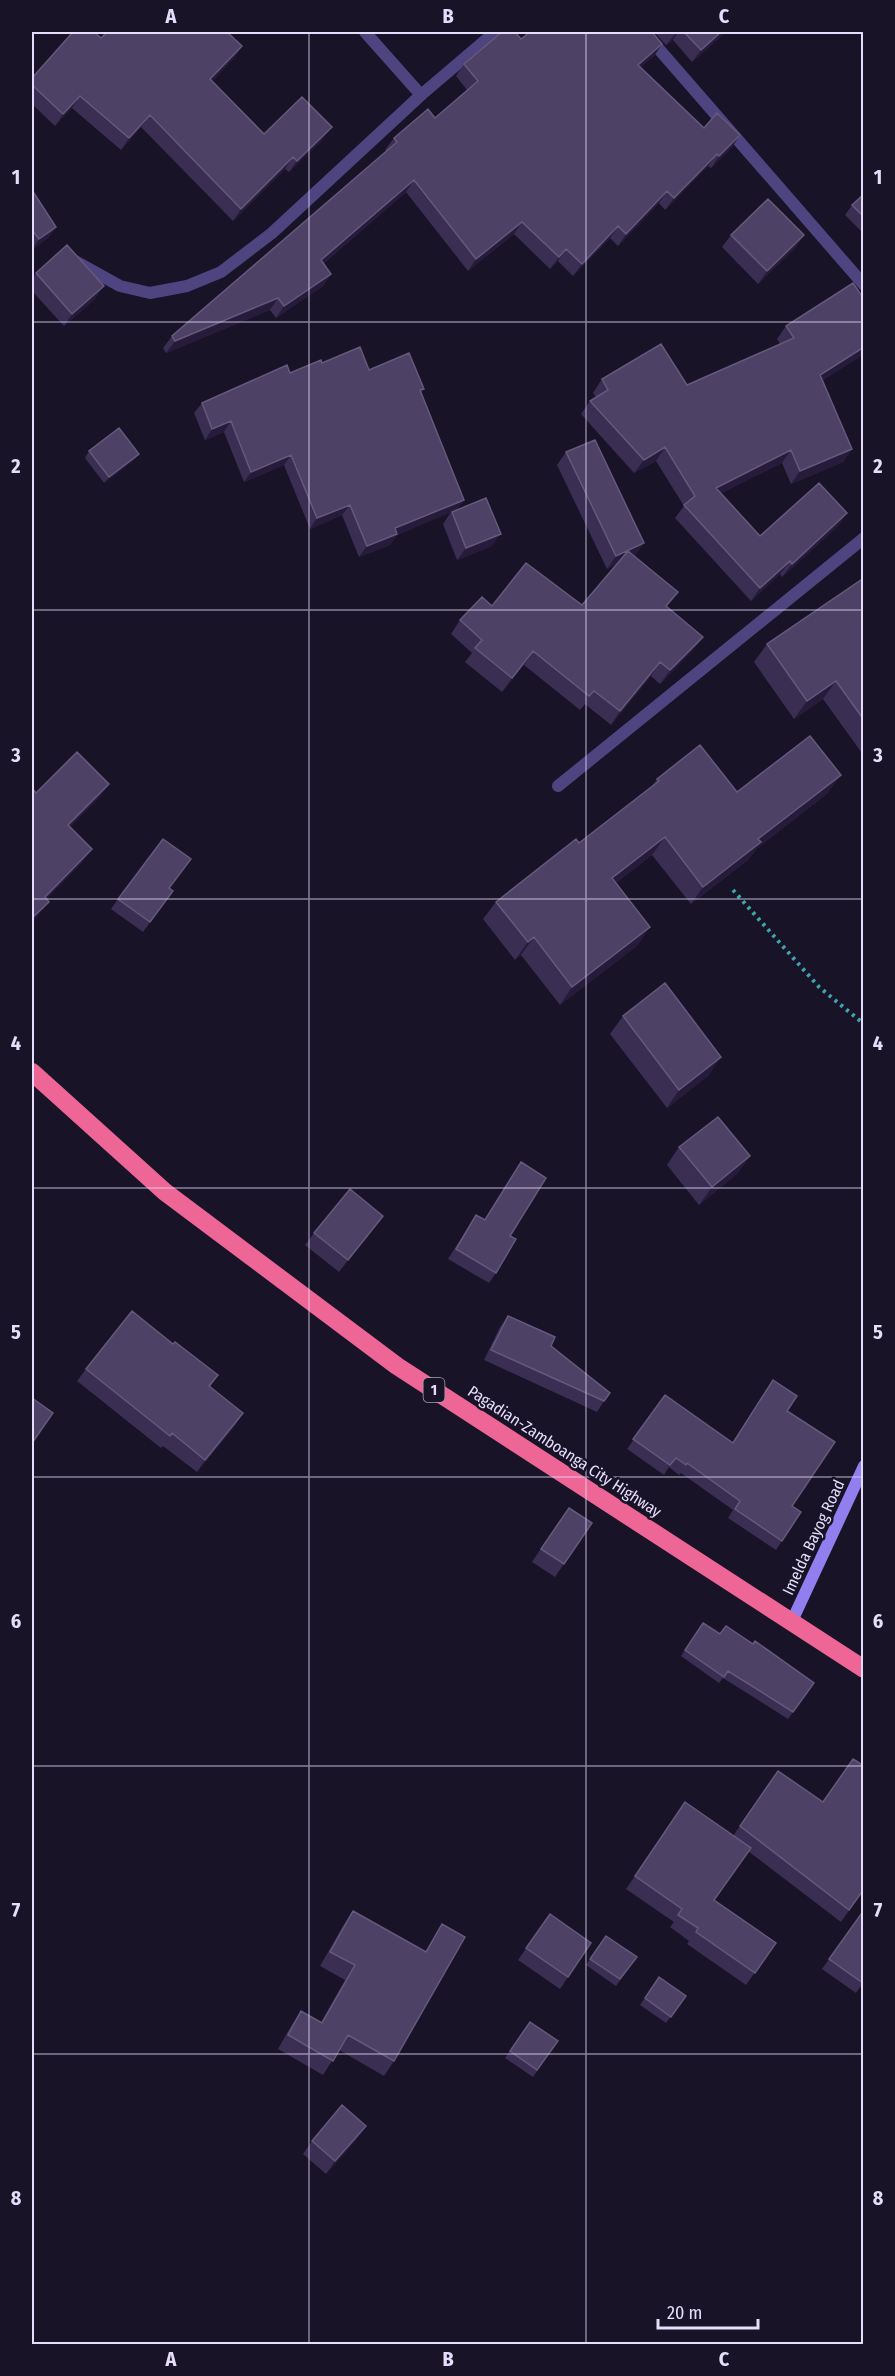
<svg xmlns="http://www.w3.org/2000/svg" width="895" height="2376" viewBox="0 0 895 2376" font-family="'Fira Sans Condensed',sans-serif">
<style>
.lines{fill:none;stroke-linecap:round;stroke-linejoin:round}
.path{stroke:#3fa5ad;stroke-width:4;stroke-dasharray:3 4.5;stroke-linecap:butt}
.lane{stroke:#4e4480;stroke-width:12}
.street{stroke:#4e4480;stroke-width:12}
.secondary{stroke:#917ff0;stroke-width:12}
.highway{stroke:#ed6695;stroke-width:18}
.wall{fill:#3b2e53}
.shaded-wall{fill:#261b3a}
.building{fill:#4d4165;stroke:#65597c;stroke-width:1.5}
.grid{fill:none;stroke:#e5ddfb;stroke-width:1.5;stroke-opacity:0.55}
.labels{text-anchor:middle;stroke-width:5;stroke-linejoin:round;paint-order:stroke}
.shield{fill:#191327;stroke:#a8a0bb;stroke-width:1.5}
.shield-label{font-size:15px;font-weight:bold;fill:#e5ddfb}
.street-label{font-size:16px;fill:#e5ddfb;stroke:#191327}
.neatline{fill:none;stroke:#e5ddfb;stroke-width:2}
.grid-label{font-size:20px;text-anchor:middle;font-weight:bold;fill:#e5ddfb}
</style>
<rect width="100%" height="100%" fill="#191327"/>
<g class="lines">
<path class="path" d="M733,890l86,97 45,37"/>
<path class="lane" d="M365,32l56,63"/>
<path class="street" d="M644,32l220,253
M75,261l45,25 30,7 37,-7 34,-14 51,-39 149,-138 74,-63
M558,786l306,-248"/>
<path class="secondary" d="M792,1621l72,-155"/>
<path class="highway" d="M32,1072l133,120 232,174 467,303"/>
</g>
<path class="wall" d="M654,32h72l-34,30 -19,-22 -7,5z
M101,38l141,8 -8,12 -22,23 52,53 59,5 -34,33 -4,-3 -52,52 -92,-94 -20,23 -49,-42 -17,18 -23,-22v-26z
M521,39l141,5 -8,12 -14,11 64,61 36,7 -8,12 -21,21 -3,-2 -43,44 -6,-7 -41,43 -8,-8 -37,38 -15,-15 -8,8 -36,-35 -46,37 -62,-79 -82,71 7,11 -8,12 -47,32 -6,-8 -104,43 -3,-5 9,-12 214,-185 -1,-1 9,-12 41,-20 32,-28 -11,-14 8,-12z
M32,190l24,37 -8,11 -16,12z
M864,194v40l-19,-19 7,-10z
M731,235h73l-9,13 -37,36 -36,-37z
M36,273l59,26 -31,27 -32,-35v-12z
M864,299v55l-41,26 29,69 -9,13 -52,22 -9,-21 -61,30 39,43 87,-23 -9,13 -56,51 -2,-3 -29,27 -76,-83 9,-12 -28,-45 -22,12 -53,-59 9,-13 6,-4 -3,-4 9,-14 85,6 93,-41 -3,-5 9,-13z
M322,363l47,7 55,19 -3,3 43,108 -7,10 35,36 -35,14 -14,-36 8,-12 -54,23 -7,10 -31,12 -17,-42 -32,14 -26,-64 -40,17 -20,-50 -19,8 -11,-27 8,-10z
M89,451l50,3 -5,6 -30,23 -19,-25z
M566,452l70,103 -2,1 33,51 36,30 -10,13 -33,34 -9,-8 -40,49 -26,-21 -5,6 -56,-45 -22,27 -37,-30 7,-9 -21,-19 9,-14 32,-14 90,-1 34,-41 -9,5 -50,-104z
M864,578v178l-41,-57 -29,20 -40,-57 13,-18z
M657,779l80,13 91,1 -71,55 -9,12 -57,44 -39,-49 -36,28 22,62 -78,60 -39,-50 -6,5 -32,-41 13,-17 83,-59 71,-54z
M173,891l-30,41 -32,-23 7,-10z
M623,1016l86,59 -42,33 -57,-74z
M679,1147l71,9 -13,18 -38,31 -32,-40z
M521,1162l-11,74 -14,37 -7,10 -41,-24 28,-44 8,5z
M374,1228l-35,44 -34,-27 9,-12z
M508,1316l43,30 53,55 -7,11 -113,-52 16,-33z
M173,1344l45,31 -8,12 33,26 -8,13 -38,46 -34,-26 -2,2 -84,-67 9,-12z
M773,1380l14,31 5,95 9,6 -25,38 -48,-32 5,-8 -52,-37 -2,2 -10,-8 -5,8 -37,-26 38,-54 67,48z
M560,1520l32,3 -37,54 -23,-15z
M703,1623l17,11 33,10 61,39 -26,36 -65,-41 -4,5 -38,-27z
M778,1771l86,118 -23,33 -93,-71 -34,49 62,43 -30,42 -59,-41 2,-3 -19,-14 4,-5 -48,-33 59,-87 48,34z
M864,1910v72l-8,11 -34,-24z
M353,1911l72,41 17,-28 -48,137 -10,15 -45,-26 -16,25 -45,-26 13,-23 10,-15 20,11 24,-42 -25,-14 23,-40z
M550,1914l41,29 -31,46 -42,-29z
M606,1936l31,21 -21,29 -30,-21z
M659,1977l27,19 -20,27 -26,-18z
M530,2022l28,19 -25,36 -28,-19z
M357,2139l-31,35 -23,-20 9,-13z"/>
<path class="shaded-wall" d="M677,32h1l-5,8 -7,5z
M721,32h5l-34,30 9,-12z
M662,44l-8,12 -25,21 9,-12z
M242,46l-8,12 -32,33 8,-12z
M80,96l-8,12 -17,18 8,-12z
M150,115l-9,12 -20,23 8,-12z
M332,127l-9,12 -34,33 8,-11z
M740,135l-8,12 -21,21 8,-12z
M717,154l-9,12 -43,44 9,-12z
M293,157l-8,12 -52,52 8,-12z
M414,180l-8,12 -93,80 8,-12z
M667,191l-8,12 -41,43 8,-12z
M522,222l-8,12 -46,37 8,-12z
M618,226l-8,12 -37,38 9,-12z
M56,227l-8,11 -16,12 7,-11z
M804,235l-9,13 -37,36 9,-13z
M566,249l-8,12 -8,8 9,-12z
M331,274l-8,12 -47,32 8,-12z
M104,286l-9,13 -31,27 8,-12z
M278,298l-8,12 -104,43 9,-12z
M864,347v7l-53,34 9,-13z
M231,421l-7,11 -19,8 7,-11z
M665,447l-9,14 -22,12 10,-13z
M852,449l-9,13 -52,22 9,-13z
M791,450l-9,13 -75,38 9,-13z
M139,454l-5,6 -30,23 5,-6z
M291,455l-7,10 -40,17 7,-10z
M464,500l-7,10 -60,25 -7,10 -31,12 8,-11 28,-18z
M350,505l-8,10 -32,14 7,-11z
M847,513l-9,13 -56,51 10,-13z
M501,534l-9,12 -35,14 9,-12z
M644,543l-8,12 -29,14 9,-13z
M790,561l-10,13 -29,27 9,-13z
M703,637l-10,13 -33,34 10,-14z
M533,651l-9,14 -22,27 10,-14z
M660,662l-9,14 -40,49 9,-14z
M836,681l-13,18 -29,20 13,-18z
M841,775l-13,18 -71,55 -9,12 -57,44 12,-17 55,-48z
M109,784l-9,13 -41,42 9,-14z
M665,837l-13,18 -52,41 12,-18z
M92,849l-10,14 -47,48 10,-14z
M49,902l-10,13 -7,8v-5z
M650,927l-12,18 -78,60 12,-18z
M534,937l-13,18 -6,5 13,-18z
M721,1057l-12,18 -42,33 12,-18z
M750,1156l-13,18 -38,31 13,-18z
M383,1216l-9,12 -35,44 9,-12z
M243,1413l-8,13 -38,46 8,-12z
M366,2126l-9,13 -31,35 9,-13z"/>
<path class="building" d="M73,32h21l7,6 6,-6h120l15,14 -32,33 54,55 38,-37 30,30 -35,34 -4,-4 -52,52 -91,-94 -21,23 -49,-42 -17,18 -31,-29v-7z
M502,32h13l6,7 9,-7h122l10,12 -24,21 66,63 13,-15 23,22 -21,21 -2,-2 -43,44 -7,-7 -41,43 -8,-8 -36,38 -16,-15 -7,8 -37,-35 -46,37 -62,-79 -93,80 10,14 -47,32 -6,-8 -103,43 -3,-5 225,-194 -3,-4 34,-29 7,9 43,-37 -14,-17z
M684,32h37l-20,18z
M32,190l24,37 -17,12 -7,-9z
M864,194v23l-12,-12z
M768,199l36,36 -37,36 -36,-36z
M67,245l37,41 -32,28 -36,-41z
M853,283l11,16v48l-44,28 32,74 -52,22 -9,-21 -75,38 44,48 59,-53 28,30 -55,51 -2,-3 -30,27 -76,-83 11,-9 -30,-49 -21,13 -54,-59 18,-11 -6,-11 59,-35 26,41 107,-47 -8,-12z
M360,347l9,23 40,-17 15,36 -4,1 44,110 -69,28 2,6 -30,12 -17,-41 -33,13 -26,-63 -40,17 -20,-51 -19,8 -10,-26 85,-38 3,8 31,-13 1,3z
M119,428l20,26 -30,23 -20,-26z
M595,440l49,103 -28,13 -50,-104z
M486,498l15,36 -35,14 -14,-36z
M628,551l50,41 -12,14 37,31 -33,33 -10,-8 -40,49 -26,-20 -5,5 -56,-45 -21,27 -37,-30 7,-8 -22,-20 22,-23 10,9 34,-43 56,42z
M864,578v142l-28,-39 -29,20 -40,-57z
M810,736l31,39 -83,64 3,3 -58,45 -38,-50 -53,41 38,49 -78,60 -38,-50 -6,5 -32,-40 80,-63 3,4 80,-62 -2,-2 43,-34 37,47z
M77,752l32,32 -41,41 24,24 -47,48 4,5 -17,16v-130l4,5z
M163,839l28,20 -22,29 4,3 -23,31 -32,-23z
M665,983l56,74 -42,33 -56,-74z
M718,1117l32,39 -38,31 -33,-40z
M521,1162l25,16 -36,58 6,3 -20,34 -40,-24 20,-34 9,5z
M350,1189l33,27 -35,44 -34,-27z
M132,1311l41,33 2,-2 43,33 -9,11 34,27 -38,47 -33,-27 -2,3 -84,-67z
M508,1316l47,21 -4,9 59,47 -6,8 -113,-51z
M773,1380l24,16 -10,15 48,31 -43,64 9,6 -19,29 -47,-32 5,-8 -53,-38 -1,2 -10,-7 -6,7 -37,-26 32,-44 68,48z
M32,1398l21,15 -21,30z
M569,1508l23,15 -28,41 -23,-15z
M703,1623l17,11 6,-8 27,18 2,-3 59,42 -21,29 -65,-41 -4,6 -39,-27z
M853,1759l11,7v123l-15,21 -109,-84 38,-55 45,31z
M685,1802l66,46 -37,52 62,43 -21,30 -59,-41 2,-4 -20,-13 4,-6 -47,-33z
M864,1910v72l-1,1 -34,-24z
M353,1911l73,41 16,-28 23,13 -71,124 -46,-26 -15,26 -45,-26 13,-24 21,12 33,-58 -25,-13z
M550,1914l41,29 -23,34 -42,-29z
M606,1936l31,21 -17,22 -30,-20z
M659,1977l27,19 -15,21 -26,-19z
M530,2022l28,19 -21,29 -27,-19z
M342,2105l24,21 -31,35 -23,-20z"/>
<path class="grid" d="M309,32v2312M586,32v2312M32,322h832M32,610h832M32,899h832M32,1188h832M32,1477h832M32,1766h832M32,2054h832"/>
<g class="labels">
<rect class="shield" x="423.5" y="1378" width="21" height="24" rx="4.5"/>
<g class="shield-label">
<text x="434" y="1395">1</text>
</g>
<g class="street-label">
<text transform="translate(565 1451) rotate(33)" y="6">Pagadian-Zamboanga City Highway</text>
<text transform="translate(813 1537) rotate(-65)" y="6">Imelda Bayog Road</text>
</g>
</g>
<rect width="895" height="2376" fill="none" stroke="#191327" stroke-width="66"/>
<path d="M658 2319v9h100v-9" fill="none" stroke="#e5ddfb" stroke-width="3"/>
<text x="667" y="2319" font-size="18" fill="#e5ddfb" stroke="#191327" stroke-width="4.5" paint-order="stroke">20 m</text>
<rect x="33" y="33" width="829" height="2310" class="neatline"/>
<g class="grid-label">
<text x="171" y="23">A</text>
<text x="448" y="23">B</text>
<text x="724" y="23">C</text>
<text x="16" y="184">1</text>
<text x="878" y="184">1</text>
<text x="16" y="473">2</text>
<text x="878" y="473">2</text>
<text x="16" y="762">3</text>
<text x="878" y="762">3</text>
<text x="16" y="1050">4</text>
<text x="878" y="1050">4</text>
<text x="16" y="1339">5</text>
<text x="878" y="1339">5</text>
<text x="16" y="1628">6</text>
<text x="878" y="1628">6</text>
<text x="16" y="1917">7</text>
<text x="878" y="1917">7</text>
<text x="16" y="2205">8</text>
<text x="878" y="2205">8</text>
<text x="171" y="2366">A</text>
<text x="448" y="2366">B</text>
<text x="724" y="2366">C</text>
</g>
</svg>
